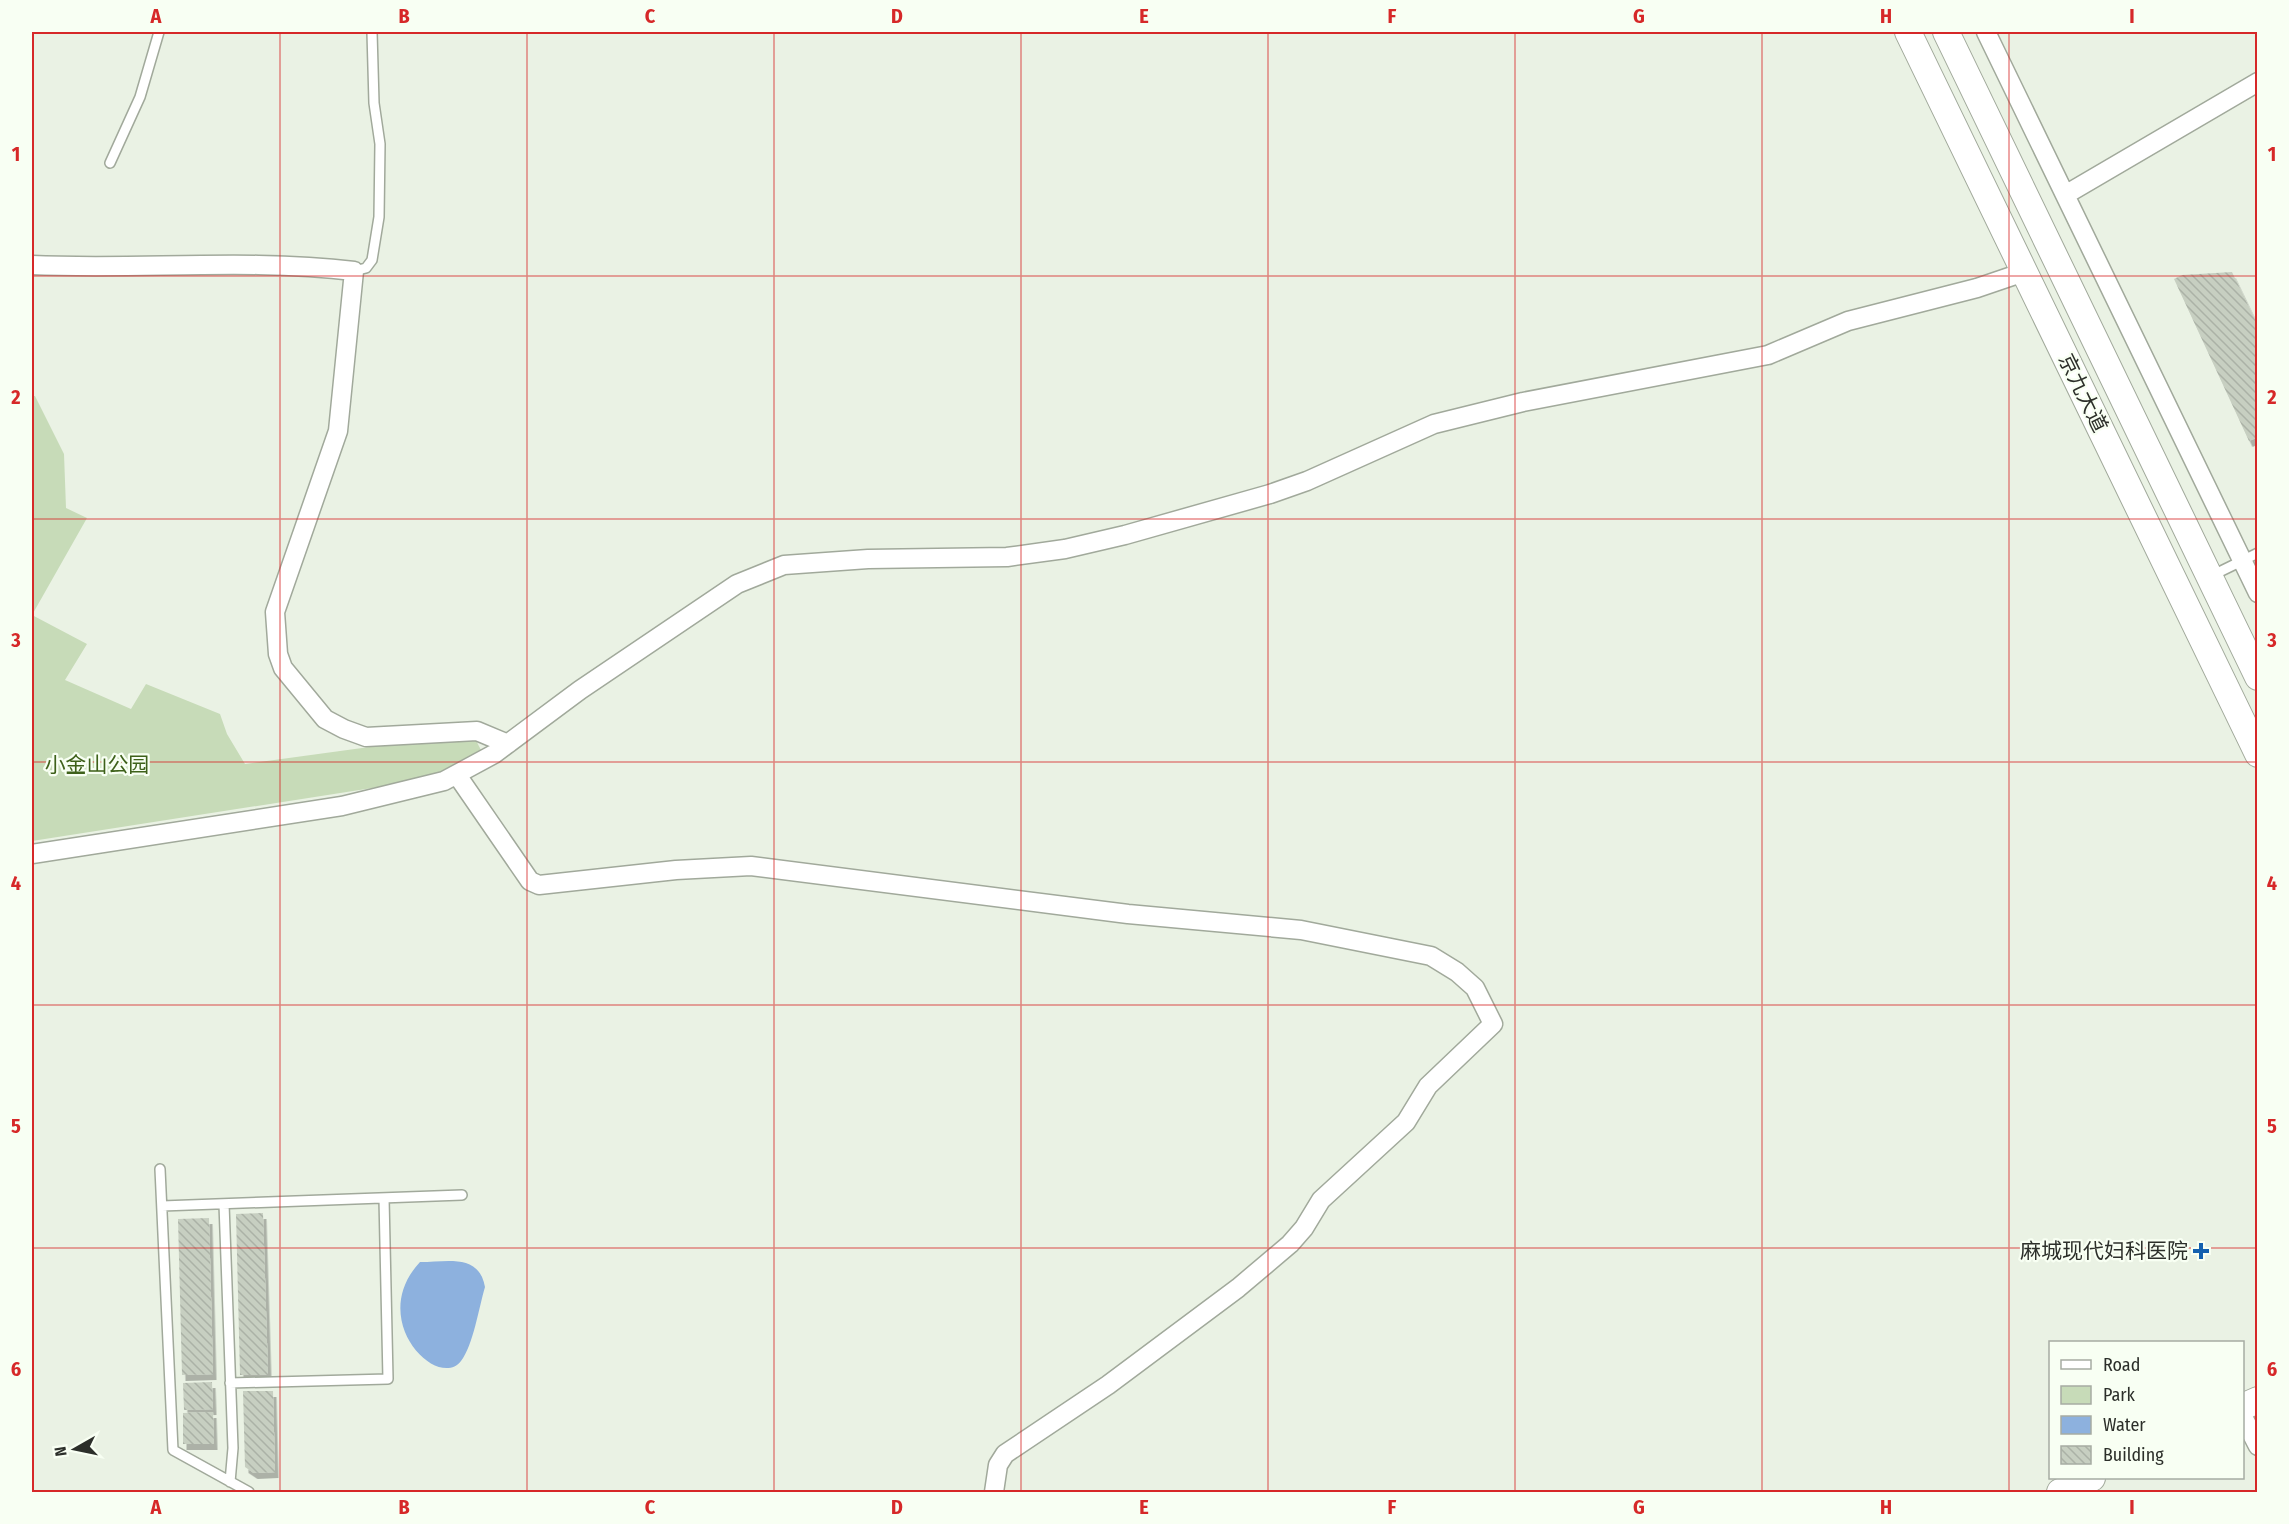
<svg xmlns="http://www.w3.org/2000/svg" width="2289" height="1524" viewBox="0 0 2289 1524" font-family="'Fira Sans Condensed','Noto Sans SC',sans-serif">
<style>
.park{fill:#c7dbb8}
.water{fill:#8db1de}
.building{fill:url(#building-back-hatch);filter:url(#shadow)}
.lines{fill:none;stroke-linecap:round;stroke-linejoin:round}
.lane-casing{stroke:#a1a99b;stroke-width:12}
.street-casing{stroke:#a1a99b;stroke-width:21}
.secondary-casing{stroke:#a1a99b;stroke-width:28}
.lane{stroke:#fff;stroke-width:9}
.street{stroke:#fff;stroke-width:18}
.secondary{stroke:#fff;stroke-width:26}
.grid{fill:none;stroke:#d62828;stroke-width:1.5;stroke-opacity:0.55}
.poi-dot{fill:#1360af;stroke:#f8fff3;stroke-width:2}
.labels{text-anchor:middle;stroke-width:4.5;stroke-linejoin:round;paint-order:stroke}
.street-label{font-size:21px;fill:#2c2f2a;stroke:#f8fff3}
.park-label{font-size:21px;fill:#3e611a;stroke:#f8fff3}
.poi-label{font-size:21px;fill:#2c2f2a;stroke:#f8fff3;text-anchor:end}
.neatline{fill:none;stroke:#d62828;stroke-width:2}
.grid-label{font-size:20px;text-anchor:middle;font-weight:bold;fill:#d62828}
</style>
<defs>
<pattern id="building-back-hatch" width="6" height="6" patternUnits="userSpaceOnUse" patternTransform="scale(1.5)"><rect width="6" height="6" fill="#c7cfc1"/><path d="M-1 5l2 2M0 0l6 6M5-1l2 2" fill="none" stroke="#abb2a6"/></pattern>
<filter id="shadow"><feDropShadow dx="3.5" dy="6" stdDeviation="0" flood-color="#0004"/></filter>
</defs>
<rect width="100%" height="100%" fill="#eaf2e4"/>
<path class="park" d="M32,396h3l29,58 2,54 21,10 -55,97 55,29 -22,36 66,29 15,-25 74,30 7,20 18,30 227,-31 9,17 -45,25 -19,6 -385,60z"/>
<path class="water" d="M420,1262c27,0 59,-9 65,25 -6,20 -12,59 -24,74 -23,30 -95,-41 -41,-99z"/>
<path class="building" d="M2232,272l26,54v111l-9,4 -75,-162 8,-4z
M263,1213l5,162h-28l-4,-161z
M209,1218l4,156 -31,1 -4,-156z
M212,1382l1,27 -29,1 -1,-27z
M243,1391h30l2,81 -21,1 -9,-6z
M213,1412l1,32h-31v-31z"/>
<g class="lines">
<defs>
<path id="lane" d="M110,163l30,-66 19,-65
M354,271l12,-3 6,-8 7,-43 1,-73 -6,-41 -2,-71
M2211,576l47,-23
M160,1169l13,281 76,42
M224,1204l9,244 -3,34
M162,1206l300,-11
M230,1383l158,-4 -4,-181"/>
<path id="street" d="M1986,32l272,561
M2065,195l193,-113
M32,265c107,5 215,-7 322,6l-16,160 -63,181 3,42 5,14 42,51 19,10 22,8 111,-6 31,13
M457,775l73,106 9,4 137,-15 75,-4 377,48 173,16 130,26 26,16 18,16 18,36 -65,62 -22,36 -85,78 -17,28 -14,16 -52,44 -130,97 -103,69 -7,11 -4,27
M32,854l310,-48 102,-25 50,-27 86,-64 157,-106 47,-19 84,-6 139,-2 58,-8 60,-14 145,-41 37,-13 127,-57 89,-22 245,-47 80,-34 129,-33 47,-16
M2242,1415l16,31"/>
<path id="secondary" d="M1908,32l350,722
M1946,32l312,645
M2242,1407l16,-7
M2060,1492l32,-14"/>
</defs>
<use href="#lane" class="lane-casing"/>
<use href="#street" class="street-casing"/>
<use href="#secondary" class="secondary-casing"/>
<use href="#lane" class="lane"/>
<use href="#street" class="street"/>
<use href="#secondary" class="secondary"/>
</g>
<path class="grid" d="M280,32v1460M527,32v1460M774,32v1460M1021,32v1460M1268,32v1460M1515,32v1460M1762,32v1460M2009,32v1460M32,276h2226M32,519h2226M32,762h2226M32,1005h2226M32,1248h2226"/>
<path class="poi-dot" d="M2198 1242h6v6h6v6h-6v6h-6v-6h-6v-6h6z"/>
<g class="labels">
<g class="street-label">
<text transform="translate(2083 393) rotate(64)" y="7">京九大道</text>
</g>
<g class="park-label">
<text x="97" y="772">小金山公园</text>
</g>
<g class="poi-label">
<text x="2188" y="1258">麻城现代妇科医院</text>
</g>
</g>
<rect width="2289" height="1524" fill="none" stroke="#f8fff3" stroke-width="66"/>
<rect x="2049" y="1341" width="195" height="138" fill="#f8fff3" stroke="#a6aca3" stroke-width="1.5"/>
<rect x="2061" y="1360" width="30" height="9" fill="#ffffff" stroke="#a6aca3" stroke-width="1.5"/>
<text x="2103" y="1371" font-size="18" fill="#2c2f2a">Road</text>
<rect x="2061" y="1386" width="30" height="18" fill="#c7dbb8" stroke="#a6aca3" stroke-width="1.5"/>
<text x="2103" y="1401" font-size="18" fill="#2c2f2a">Park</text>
<rect x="2061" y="1416" width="30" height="18" fill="#8db1de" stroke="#a6aca3" stroke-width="1.5"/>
<text x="2103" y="1431" font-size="18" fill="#2c2f2a">Water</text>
<rect x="2061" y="1446" width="30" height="18" fill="url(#building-back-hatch)" stroke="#a6aca3" stroke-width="1.5"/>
<text x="2103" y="1461" font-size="18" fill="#2c2f2a">Building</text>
<g transform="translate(75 1449) rotate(261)" stroke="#f8fff3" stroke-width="4.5" paint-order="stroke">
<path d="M0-4.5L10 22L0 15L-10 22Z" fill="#2c2f2a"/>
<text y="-9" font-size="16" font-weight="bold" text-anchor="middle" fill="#2c2f2a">N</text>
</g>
<rect x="33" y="33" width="2223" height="1458" class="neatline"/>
<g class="grid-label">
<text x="156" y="23">A</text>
<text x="404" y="23">B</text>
<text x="650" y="23">C</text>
<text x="897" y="23">D</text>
<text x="1144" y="23">E</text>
<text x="1392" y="23">F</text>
<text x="1639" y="23">G</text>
<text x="1886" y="23">H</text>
<text x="2132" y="23">I</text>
<text x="16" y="161">1</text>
<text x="2272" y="161">1</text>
<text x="16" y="404">2</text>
<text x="2272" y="404">2</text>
<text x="16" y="647">3</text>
<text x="2272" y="647">3</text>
<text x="16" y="890">4</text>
<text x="2272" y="890">4</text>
<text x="16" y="1133">5</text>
<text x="2272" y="1133">5</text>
<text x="16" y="1376">6</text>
<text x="2272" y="1376">6</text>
<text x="156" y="1514">A</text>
<text x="404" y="1514">B</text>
<text x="650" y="1514">C</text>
<text x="897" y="1514">D</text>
<text x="1144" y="1514">E</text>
<text x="1392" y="1514">F</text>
<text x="1639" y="1514">G</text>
<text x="1886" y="1514">H</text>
<text x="2132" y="1514">I</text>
</g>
</svg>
